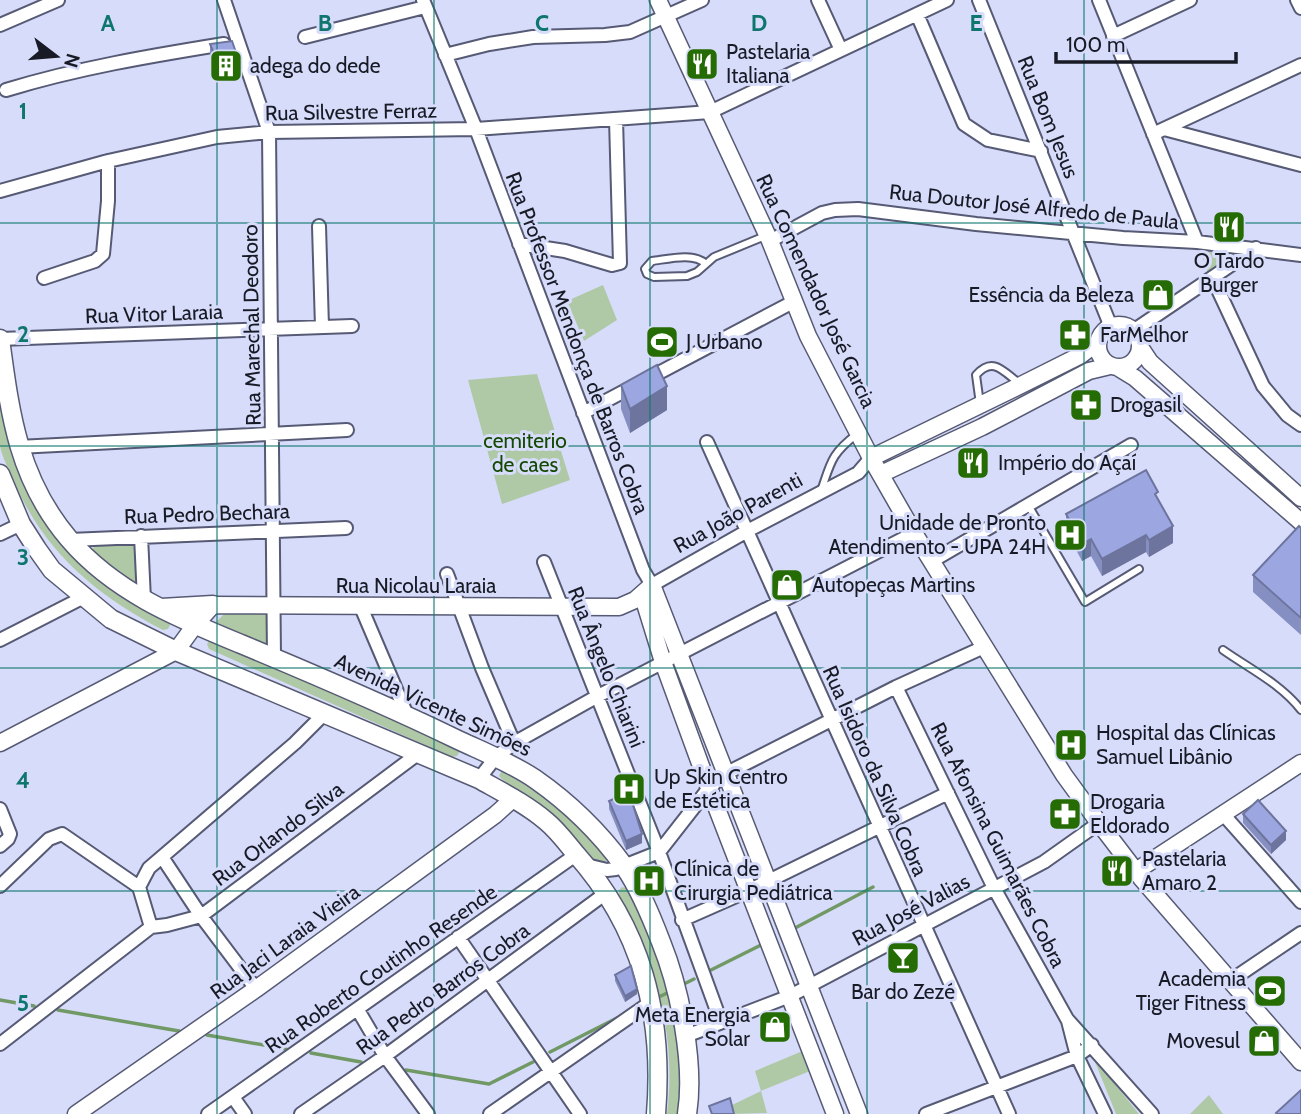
<svg xmlns="http://www.w3.org/2000/svg" width="1301" height="1114" viewBox="0 0 1301 1114" font-family="Cabin,sans-serif">
<style>
.green{fill:#afc9a7}
.water{fill:#719966}
.lines{fill:none;stroke-linecap:round;stroke-linejoin:round}
.stream{stroke:#719966;stroke-width:3.5}
.service-casing{stroke:#565a74;stroke-width:10}
.minor-casing{stroke:#565a74;stroke-width:16}
.tertiary-casing{stroke:#565a74;stroke-width:19}
.secondary-casing{stroke:#565a74;stroke-width:21}
.service{stroke:#fff;stroke-width:6}
.minor{stroke:#fff;stroke-width:12}
.tertiary{stroke:#fff;stroke-width:16}
.secondary{stroke:#fff;stroke-width:18}
.wall{fill:#868fc1}
.shaded-wall{fill:#6d749d}
.building{fill:#9ca6e0;stroke:#6d749d;stroke-width:2}
.grid{fill:none;stroke:#0f766e;stroke-width:2;stroke-opacity:0.55}
.labels{text-anchor:middle;stroke-width:6;stroke-linejoin:round;paint-order:stroke}
.poi-label{font-size:21px;fill:#181a25;stroke:#d7dcfa;text-anchor:start}
.street-label{font-size:21px;fill:#181a25;stroke:#d7dcfa}
.park-label{font-size:21px;fill:#144900;stroke:#d7dcfa}
.grid-label{font-size:23px;text-anchor:middle;font-weight:bold;fill:#0f766e;stroke:#d7dcfa;stroke-width:6;stroke-linejoin:round;paint-order:stroke}
</style>
<rect width="100%" height="100%" fill="#d7dcfa"/>
<path class="green" d="M1199,248l39,2 -30,23z
M603,285l14,35 -33,21 -17,-40z
M537,374l33,106 -68,24 -34,-124z
M0,381l54,149 114,90 2,5 -2,4 -5,1c-66,-34 -120,-79 -149,-149 -5,-11 -12,-24 -14,-35 0,-21 0,-44 0,-65z
M135,540l4,39 -7,4 -40,-32 4,-9z
M269,611l-1,37 -52,-26 10,-10z
M210,639l246,106 4,6 -3,5 -5,1 -243,-108 -2,-5z
M502,770c26,3 87,65 104,86v5l-4,3 -6,-2 -33,-36 -59,-45 -5,-5z
M622,887l4,1c43,65 64,149 52,226h-11c10,-77 -11,-152 -48,-219v-5z
M805,1050l5,21 -49,20 6,22 -35,1 -2,-8 31,-15 -6,-20z
M1093,1057l46,57h-23z
M1209,1095l14,19h-33z"/>
<path class="water" d="M668,329l7,16 -18,10 -8,-17z"/>
<g class="lines">
<path class="stream" d="M795,928l78,-41
M711,970l52,-26
M686,983l8,-4
M661,996l6,-3
M0,1000l34,6
M58,1010l121,21
M207,1035l79,14
M550,1052l67,-34
M311,1053l50,9
M406,1070l83,14 44,-22"/>
<defs>
<path id="service" d="M706,264c-12,-12 -38,-5 -54,-3l-7,8 2,5 7,3 33,-1 10,-4 17,-15 51,-21
M980,404l-4,-29c17,-19 27,-4 44,9
M821,491c10,-29 10,-37 36,-57
M1028,505l57,97 54,-33
M1223,650c27,19 58,34 78,60"/>
<path id="minor" d="M224,0l45,132 5,526
M423,0l53,129 167,441 9,15 97,-55 109,-57 13,-15
M818,0l23,50
M979,0l132,327
M1099,0l98,242
M1297,0l4,8
M917,14l47,110 24,16 53,11
M0,25l58,-25
M1113,36l77,-36
M305,37l120,-30
M445,55l44,-11 44,-7 72,-2 25,-3 72,-32
M6,90c72,-22 144,-34 218,-46
M1164,129l137,36
M1153,134l148,-69
M0,191l108,-30 109,-24 52,-5 207,-3 234,-17 237,-112
M319,226l3,101
M770,241l52,-28 13,-3 23,-1 118,15 147,14 74,4 104,13
M519,244l46,7 47,14 8,-2 -4,-144
M44,278l51,-17 8,-7 5,-53v-40
M1213,279l50,107 24,29 14,10
M1133,331l123,-83
M0,339l352,-13
M583,413l210,-111
M707,442l302,672
M18,447l329,-17
M0,534l21,-10
M141,536l3,64
M70,540l276,-12
M932,561l199,-116
M544,562l115,290 62,170
M447,574l35,94 32,75
M361,607l46,108
M0,640l84,-43
M896,687l98,201 73,131 85,95
M479,779l16,-21 19,-15 82,-46 318,-164
M0,809l10,25 -2,5 -8,7
M1223,814l78,88
M162,857l39,59 55,73
M586,865l21,5 9,-1 43,-17 50,-64 16,-14 171,-87 88,-40
M0,886l49,-47 13,-5 77,53
M682,920l68,-30 198,-97
M151,927l16,-2 34,-9 218,-163
M151,927l-12,-40 10,-19 146,-125 29,-29
M458,937l122,177
M1230,981l71,-48
M358,1010l27,46 43,58
M1068,1021l9,35 28,58
M686,1036l104,-40 254,-134 55,-39
M0,1044l151,-117
M233,1097l12,17
M208,1114l369,-260
M301,1114l84,-58 221,-163
M490,1114l161,-112
M926,1114l151,-58 15,-11"/>
<path id="tertiary" d="M658,0l112,241 38,95 63,122 43,75 150,242 35,48 42,55 160,184
M1098 346a21 21 0 1 1 42 0a21 21 0 1 1-42 0Z
M1140,347l10,15 151,136
M1117,367l18,11 166,144
M871,458l146,-71 64,-32 17,-13
M881,474l101,-47 107,-56 21,-5
M642,594l21,68 46,126 126,326
M0,743l176,-92 19,-26 18,-20 406,2 16,-7 17,-15 207,529
M1136,871l165,-108
M76,1114l180,-125 239,-174 19,-17"/>
<path id="secondary" d="M0,339c10,75 18,140 69,200 45,53 109,79 172,105 72,30 143,60 213,94 27,13 56,24 81,41 33,23 65,54 89,87 16,23 27,50 37,76 19,47 34,122 26,172
M0,474l21,50 16,25 15,21 59,49 65,32 303,128c23,13 47,25 67,42 11,9 20,21 29,32 67,75 89,162 81,261
M161,608l52,-3"/>
</defs>
<use href="#service" class="service-casing"/>
<use href="#minor" class="minor-casing"/>
<use href="#tertiary" class="tertiary-casing"/>
<use href="#secondary" class="secondary-casing"/>
<use href="#service" class="service"/>
<use href="#minor" class="minor"/>
<use href="#tertiary" class="tertiary"/>
<use href="#secondary" class="secondary"/>
</g>
<path class="wall" d="M210,44l31,23v11l-20,4 -11,-27z
M621,385l46,25 -37,23 -9,-24z
M1158,499l15,44 -24,14 -3,-5 -44,24 -11,-20 -9,5 -16,-30v-17z
M1301,528v107l-48,-43v-17z
M609,801l33,42 -16,7 -17,-41z
M1243,814l43,26 -15,14 -28,-31z
M615,975l22,19 -12,8 -10,-21z"/>
<path class="shaded-wall" d="M667,386v24l-37,23v-24z
M1173,526v17l-24,14v-17z
M1146,535v17l-44,24v-17z
M1091,539v17l-9,5v-17z
M1286,831v9l-15,14v-9z
M642,834v9l-16,7v-9z
M637,989v5l-12,8v-6z"/>
<path class="building" d="M232,41l9,26 -20,4 -11,-27z
M657,365l10,21 -37,23 -9,-24z
M1146,470l12,22 -3,2 18,32 -24,14 -3,-5 -44,24 -11,-20 -9,5 -16,-30z
M1299,526l2,2v90l-48,-43z
M629,792l13,42 -16,7 -17,-40z
M1258,800l28,31 -15,14 -28,-31z
M631,966l6,23 -12,7 -10,-21z
M1301,1090v24h-24l-1,-1z
M730,1098l4,16h-22l-3,-8z"/>
<path class="grid" d="M217,0v1114M434,0v1114M650,0v1114M867,0v1114M1084,0v1114M0,223h1301M0,446h1301M0,668h1301M0,891h1301"/>
<defs>
<symbol id="restaurant-square" viewBox="-11 -11 22 22"><rect x="-9" y="-9" width="18" height="18" rx="4" fill="#266c05" stroke="#d7dcfa"/><path d="M-5-6h1v4h1v-4h1v4h1v-4h1v5L-1.5 .5V6h-2V.5L-5-1ZM5-6V6H3V1.5H1.5Q1.5-4 5-6Z" fill="#fff"/></symbol>
<symbol id="building-square" viewBox="-11 -11 22 22"><rect x="-9" y="-9" width="18" height="18" rx="4" fill="#266c05" stroke="#d7dcfa"/><path d="M-4-6H4V6H1V3H-1V6H-4ZM-2.5-4.3h1.7v1.8h-1.7ZM.8-4.3h1.7v1.8H.8ZM-2.5-1h1.7V.8h-1.7ZM.8-1h1.7V.8H.8Z" fill="#fff"/></symbol>
<symbol id="shop-square" viewBox="-11 -11 22 22"><rect x="-9" y="-9" width="18" height="18" rx="4" fill="#266c05" stroke="#d7dcfa"/><path d="M-5-2.5h2.3a2.7 3.5 0 0 1 5.4 0H5L5.5 6h-11ZM-1.5-2.5h3a1.5 2.3 0 0 0-3 0Z" fill="#fff"/></symbol>
<symbol id="pharmacy-square" viewBox="-11 -11 22 22"><rect x="-9" y="-9" width="18" height="18" rx="4" fill="#266c05" stroke="#d7dcfa"/><path d="M-2-6h4v4h4v4h-4v4h-4v-4h-4v-4h4Z" fill="#fff"/></symbol>
<symbol id="stadium-square" viewBox="-11 -11 22 22"><rect x="-9" y="-9" width="18" height="18" rx="4" fill="#266c05" stroke="#d7dcfa"/><path d="M0-5a6.5 5 0 1 0 0 10a6.5 5 0 1 0 0-10ZM-3.5-1.8h7v3.6h-7Z" fill="#fff"/></symbol>
<symbol id="hospital-square" viewBox="-11 -11 22 22"><rect x="-9" y="-9" width="18" height="18" rx="4" fill="#266c05" stroke="#d7dcfa"/><path d="M-5-5h3v3.5h4V-5h3V5h-3V1.5h-4V5h-3Z" fill="#fff"/></symbol>
<symbol id="bar-square" viewBox="-11 -11 22 22"><rect x="-9" y="-9" width="18" height="18" rx="4" fill="#266c05" stroke="#d7dcfa"/><path d="M-6-5H6L.8 .8V4.5H3.5V6h-7V4.5H-.8V.8Z" fill="#fff"/></symbol>
</defs>
<g fill-rule="evenodd">
<use href="#restaurant-square" x="683" y="45" width="38" height="38"/>
<use href="#building-square" x="207" y="47" width="38" height="38"/>
<use href="#restaurant-square" x="1210" y="208" width="38" height="38"/>
<use href="#shop-square" x="1139" y="276" width="38" height="38"/>
<use href="#pharmacy-square" x="1056" y="316" width="38" height="38"/>
<use href="#stadium-square" x="643" y="323" width="38" height="38"/>
<use href="#pharmacy-square" x="1067" y="386" width="38" height="38"/>
<use href="#restaurant-square" x="954" y="444" width="38" height="38"/>
<use href="#hospital-square" x="1051" y="516" width="38" height="38"/>
<use href="#shop-square" x="768" y="566" width="38" height="38"/>
<use href="#hospital-square" x="1052" y="726" width="38" height="38"/>
<use href="#hospital-square" x="610" y="770" width="38" height="38"/>
<use href="#pharmacy-square" x="1046" y="795" width="38" height="38"/>
<use href="#restaurant-square" x="1098" y="852" width="38" height="38"/>
<use href="#hospital-square" x="630" y="862" width="38" height="38"/>
<use href="#bar-square" x="884" y="939" width="38" height="38"/>
<use href="#stadium-square" x="1251" y="972" width="38" height="38"/>
<use href="#shop-square" x="756" y="1008" width="38" height="38"/>
<use href="#shop-square" x="1245" y="1022" width="38" height="38"/>
</g>
<g class="labels">
<g class="poi-label">
<text x="726" y="59">Pastelaria<tspan x="726" dy="24">Italiana</tspan></text>
<text x="250" y="73">adega do dede</text>
<text x="1229" y="268" text-anchor="middle">O Tardo<tspan x="1229" dy="24">Burger</tspan></text>
<text x="1134" y="302" text-anchor="end">Essência da Beleza</text>
<text x="1100" y="342">FarMelhor</text>
<text x="686" y="349">J Urbano</text>
<text x="1110" y="412">Drogasil</text>
<text x="998" y="470">Império do Açaí</text>
<text x="1046" y="530" text-anchor="end">Unidade de Pronto<tspan x="1046" dy="24">Atendimento - UPA 24H</tspan></text>
<text x="812" y="592">Autopeças Martins</text>
<text x="1096" y="740">Hospital das Clínicas<tspan x="1096" dy="24">Samuel Libânio</tspan></text>
<text x="654" y="784">Up Skin Centro<tspan x="654" dy="24">de Estética</tspan></text>
<text x="1090" y="809">Drogaria<tspan x="1090" dy="24">Eldorado</tspan></text>
<text x="1142" y="866">Pastelaria<tspan x="1142" dy="24">Amaro 2</tspan></text>
<text x="674" y="876">Clínica de<tspan x="674" dy="24">Cirurgia Pediátrica</tspan></text>
<text x="1246" y="986" text-anchor="end">Academia<tspan x="1246" dy="24">Tiger Fitness</tspan></text>
<text x="903" y="999" text-anchor="middle">Bar do Zezé</text>
<text x="750" y="1022" text-anchor="end">Meta Energia<tspan x="750" dy="24">Solar</tspan></text>
<text x="1240" y="1048" text-anchor="end">Movesul</text>
</g>
<g class="street-label">
<text transform="translate(351 112) rotate(-1)" y="7">Rua Silvestre Ferraz</text>
<text transform="translate(1048 117) rotate(68)" y="7">Rua Bom Jesus</text>
<text transform="translate(1034 207) rotate(6)" y="7">Rua Doutor José Alfredo de Paula</text>
<text transform="translate(816 291) rotate(65)" y="7">Rua Comendador José Garcia</text>
<text transform="translate(154 314) rotate(-2)" y="7">Rua Vitor Laraia</text>
<text transform="translate(252 325) rotate(-91)" y="7">Rua Marechal Deodoro</text>
<text transform="translate(577 343) rotate(69)" y="7">Rua Professor Mendonça de Barros Cobra</text>
<text transform="translate(738 513) rotate(-29)" y="7">Rua João Parenti</text>
<text transform="translate(207 514) rotate(-2)" y="7">Rua Pedro Bechara</text>
<text x="416" y="593">Rua Nicolau Laraia</text>
<text transform="translate(606 667) rotate(68)" y="7">Rua Ângelo Chiarini</text>
<text transform="translate(433 705) rotate(25)" y="7">Avenida Vicente Simões</text>
<text transform="translate(875 771) rotate(66)" y="7">Rua Isidoro da Silva Cobra</text>
<text transform="translate(278 834) rotate(-37)" y="7">Rua Orlando Silva</text>
<text transform="translate(998 845) rotate(63)" y="7">Rua Afonsina Guimarães Cobra</text>
<text transform="translate(911 910) rotate(-28)" y="7">Rua José Valias</text>
<text transform="translate(285 942) rotate(-36)" y="7">Rua Jaci Laraia Vieira</text>
<text transform="translate(381 969) rotate(-35)" y="7">Rua Roberto Coutinho Resende</text>
<text transform="translate(443 989) rotate(-36)" y="7">Rua Pedro Barros Cobra</text>
</g>
<g class="park-label">
<text x="525" y="448">cemiterio<tspan x="525" dy="24">de caes</tspan></text>
</g>
</g>
<g class="grid-label">
<text x="108" y="31">A</text>
<text x="325" y="31">B</text>
<text x="542" y="31">C</text>
<text x="759" y="31">D</text>
<text x="976" y="31">E</text>
<text x="23" y="119">1</text>
<text x="23" y="342">2</text>
<text x="23" y="565">3</text>
<text x="23" y="788">4</text>
<text x="23" y="1011">5</text>
</g>
<g transform="translate(56 56) rotate(106)" stroke="#d7dcfa" stroke-width="5" paint-order="stroke">
<path d="M0-5L12 26L0 18L-12 26Z" fill="#181a25"/>
<text y="-10" font-size="19" font-weight="bold" text-anchor="middle" fill="#181a25">N</text>
</g>
<path d="M1056 52v10h180v-10" fill="none" stroke="#181a25" stroke-width="3.5"/>
<text x="1066" y="52" font-size="21" fill="#181a25" stroke="#d7dcfa" stroke-width="5" paint-order="stroke">100 m</text>
</svg>
